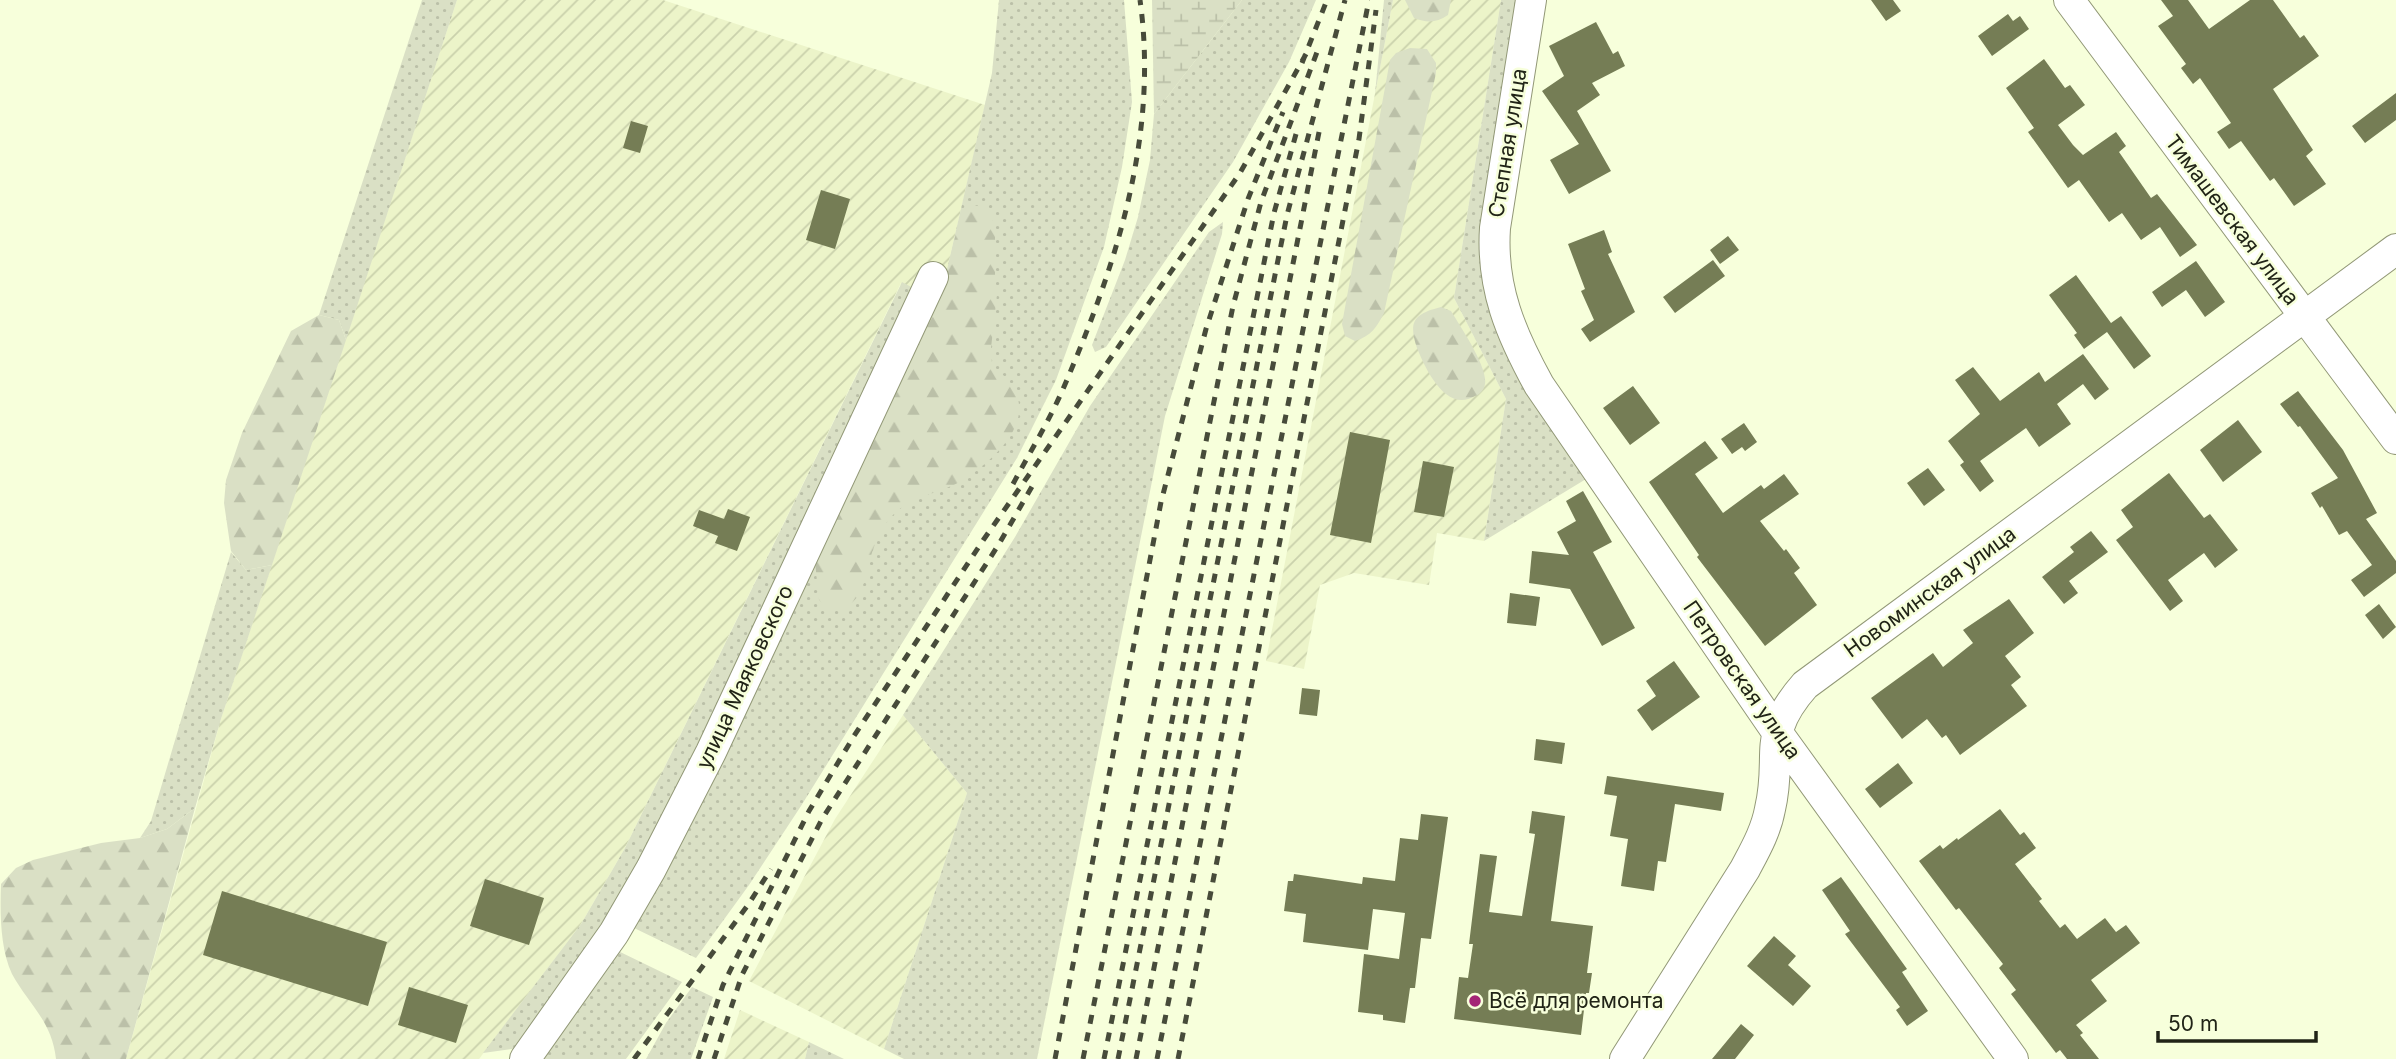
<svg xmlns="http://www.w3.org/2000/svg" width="2396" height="1059" viewBox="0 0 2396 1059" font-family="Inter,sans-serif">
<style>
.industrial{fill:url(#industrial-furrows)}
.grass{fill:url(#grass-dots)}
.forest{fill:url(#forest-firs)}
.wetland{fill:url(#wetland-marsh)}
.building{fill:#757d55}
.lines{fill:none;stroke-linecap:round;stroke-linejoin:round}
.minor-casing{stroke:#929877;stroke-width:32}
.minor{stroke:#fff;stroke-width:30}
.rail{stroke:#474b3a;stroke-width:5;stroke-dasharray:9 9;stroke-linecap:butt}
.poi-dot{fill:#a42576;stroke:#f7ffdb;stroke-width:2.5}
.labels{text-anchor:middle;stroke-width:5;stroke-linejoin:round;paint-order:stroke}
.street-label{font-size:21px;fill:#212417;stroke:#f7ffdb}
.poi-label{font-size:21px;fill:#212417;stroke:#f7ffdb;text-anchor:start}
</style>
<defs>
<pattern id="industrial-furrows" width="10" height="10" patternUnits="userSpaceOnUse" patternTransform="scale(1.75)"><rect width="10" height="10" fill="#ecf4c9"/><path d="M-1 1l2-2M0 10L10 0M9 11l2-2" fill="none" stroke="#cad1ac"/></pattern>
<pattern id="grass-dots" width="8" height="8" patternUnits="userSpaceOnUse" patternTransform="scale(1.75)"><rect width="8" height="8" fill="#dae0c5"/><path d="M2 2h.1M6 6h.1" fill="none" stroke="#bbc0a8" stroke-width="1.8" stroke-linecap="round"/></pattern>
<pattern id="forest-firs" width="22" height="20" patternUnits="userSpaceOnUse" patternTransform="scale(1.75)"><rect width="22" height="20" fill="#dae0c5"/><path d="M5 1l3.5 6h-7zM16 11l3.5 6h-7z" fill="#bbc0a8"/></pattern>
<pattern id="wetland-marsh" width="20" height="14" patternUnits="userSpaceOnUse" patternTransform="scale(1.75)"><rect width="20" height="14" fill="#dae0c5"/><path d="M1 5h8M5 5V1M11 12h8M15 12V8" fill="none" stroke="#bbc0a8"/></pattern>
</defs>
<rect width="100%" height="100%" fill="#f7ffdb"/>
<path class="industrial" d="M457,0h206l322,105 -41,178 -8,17 -35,-17 -276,565 -44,76 -102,135h-353l95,-340z
M1393,0h108l-47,298 52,101 -22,142 -47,-8 -8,52 -75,-12 -34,12 -16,84 -38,-8z
M903,715l64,78 -83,256 -135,-68 86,-162z
M740,1010l69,32 -4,17h-81z"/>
<path class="grass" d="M422,0h35l-111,340 -7,-20 -20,-5z
M999,0h125l8,102 -10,65 -18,80 -48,133 -39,78 -216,348 -52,79 -53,73 -64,-31 312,-644 48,-210z
M1242,0h74l-27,62 -56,100 -127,185 -11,5 -3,-7 33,-85 13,-43 12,-57 4,-46z
M1384,0h9l-18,94z
M1501,0h21l-35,251 104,225 -107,65 22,-142 -52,-101z
M1223,222l-1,12 -57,182 -128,643h-133l-20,-10 83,-256 -64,-78 112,-178 75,-131 119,-174z
M902,282l13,7 -251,529 -58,108 -86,122 -37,5 98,-129 44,-76z
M231,552l15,18 26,-5 -51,154 -26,89 -28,21 -27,9 11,-17z
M614,949l68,33 -56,77h-90z
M692,987l21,10 -22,62h-45l20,-36z
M809,1042l35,17h-39z"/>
<path class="forest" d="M1405,0h46l-3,15c-12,8 -21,8 -34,3z
M1410,48l17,1 9,14v10l-52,240c-7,14 -13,23 -29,28l-10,-5 -3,-12 48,-264 6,-7z
M973,205l14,3 8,18v49l2,19 -6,54 1,17c9,8 20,17 24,28 15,35 -26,69 -51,86 -20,13 -56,18 -72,36 -7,7 -16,22 -19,32 -11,28 -6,60 -44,64l-11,-11 -5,-48 130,-269 17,-71z
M1441,307l10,4c9,15 37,56 34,73 -1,6 -5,10 -10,12 -29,18 -50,-28 -58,-48 -9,-27 -3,-34 24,-41z
M319,315l20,5 7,20 -74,225 -26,5 -15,-19 -7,-48 2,-23 16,-47 49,-102z
M195,808l-69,251h-70c-4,-38 -27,-54 -44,-85 -12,-26 -12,-61 -11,-90l15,-16 17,-8 68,-17 39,-5 27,-9z"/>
<path class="wetland" d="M1152,0h90l-88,114z"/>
<path class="building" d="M1871,0h22l8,11 -15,10z
M2161,0h27l21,29 41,-29h23l27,38 4,-3 15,21 -46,33 40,61 -7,6 20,28 -32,22 -20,-28 -4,3 -29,-40 -12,8 -12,-17 14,-9 -31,-45 -7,6 -12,-16 5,-4 -28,-38 15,-10z
M2008,14l5,7 7,-5 9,13 -37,27 -14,-20z
M1596,22l17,32 5,-3 7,15 -33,17 8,12 -23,16 34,60 -42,23 -19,-34 29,-16 -37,-53 22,-15 -15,-30z
M2044,59l21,29 5,-3 15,20 -27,20 15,20 10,10 33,-23 10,14 -7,6 32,46 6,-4 40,51 -17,12 -20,-30 -19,13 -19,-27 -13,9 -30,-42 -11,8 -40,-56 6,-4 -28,-40z
M2396,93v27l-31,23 -13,-17z
M631,121l17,5 -8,27 -17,-5z
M821,190l29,9 -15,50 -29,-9z
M1604,230l8,22 -4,2 27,58 -45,30 -9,-13 13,-9 -13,-29 4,-2 -17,-45z
M1728,236l11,14 -19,14 -10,-14z
M1713,260l12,16 -50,37 -12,-16z
M2196,261l29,41 -20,15 -19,-27 -24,17 -10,-15z
M2076,275l35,48 10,-7 30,40 -17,13 -27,-37 -23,17 -10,-14 3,-2 -28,-38z
M2083,354l26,35 -14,11 -12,-16 -26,20 14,20 -32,23 -13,-19 -46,33 14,20 -14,11 -20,-27 4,-3 -16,-21 32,-27 -25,-34 18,-13 27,34 39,-29 6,10z
M1633,386l27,37 -30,22 -27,-37z
M2298,391l45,59 34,63 -11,6 30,42v12l-32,24 -13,-17 21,-15 -25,-34 -8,4 -17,-29 -2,2 -9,-15 27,-15 -38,-52 -2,1 -18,-23z
M2238,420l24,32 -39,30 -23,-32z
M1744,423l13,19 -12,9 -3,-4 -10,7 -11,-15z
M1350,432l40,8 -19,103 -41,-8z
M1705,441l13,17 -23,16 28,39 38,-28 3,4 20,-15 15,20 -39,27 24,30 2,-2 14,19 -6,5 23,32 -52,41 -68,-89 2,-2 -50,-73z
M1423,461l31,6 -10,50 -30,-5z
M1928,468l17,22 -21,16 -17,-23z
M2169,473l35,45 6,-4 28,36 -23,18 -11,-15 -36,27 15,21 -13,10 -54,-71 17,-13 -12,-17z
M1583,491l29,51 -19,10 42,76 -33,18 -32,-57 -41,-6 3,-32 37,4 -12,-23 19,-11 -10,-20z
M728,509l22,8 -13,34 -22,-8 3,-7 -25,-10 6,-16 25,9z
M2091,531l17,21 -39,29 9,12 -14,11 -22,-27 32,-25 -4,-5z
M1510,593l30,4 -4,29 -29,-3z
M2009,599l25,34 -29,23 16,21 -10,8 16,21 -67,49 -14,-20 -4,3 -15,-19 -25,20 -31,-41 62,-45 10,14 30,-24 -10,-13z
M2379,604l17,23 -13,12 -18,-24z
M1674,661l26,36 -48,34 -15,-21 19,-14 -10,-15z
M1302,688l18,2 -3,26 -18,-2z
M1536,739l29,4 -3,21 -28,-4z
M1898,763l15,20 -33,25 -15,-19z
M1607,776l117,17 -3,18 -46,-7 -9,58 -8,-1 -4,30 -33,-5 7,-47 -18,-3 7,-40 -13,-2z
M2000,809l20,26 4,-3 12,16 -21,16 27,35 -3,2 21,27 5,-4 12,15 28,-21 11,14 10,-7 14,18 -49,37 16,21 -31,24 7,8 -3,2 19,24h-32l-7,-9 -4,3 -45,-59 5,-4 -17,-22 4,-4 -44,-56 -3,2 -37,-49 21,-16 3,4 14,-11 1,2z
M1532,811l33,5 -14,105 42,5 -6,47h5l-3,20h-3l-5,42 -127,-16 5,-42 9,1 5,-34h-4l11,-90 17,2 -8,56 33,4 13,-82 -6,-1z
M1421,814l27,3 -17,122 -10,-1 -6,50h-5l-5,35 -22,-3v-5l-25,-3 6,-58 35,5 6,-46 -32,-4 -5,41 -65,-8 3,-28 -22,-3 4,-30h5l1,-7 68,10 1,-7 32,4 5,-43 18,2z
M1841,877l66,92 -5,3 26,39 -21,15 -11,-16 4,-3 -55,-73 5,-3 -28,-41z
M485,879l59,19 -15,47 -59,-19z
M222,891l165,51 -19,64 -165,-51z
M1774,936l22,20 -8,9 23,21 -18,20 -46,-40z
M409,987l59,18 -12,38 -58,-18z
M1741,1024l13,11 -19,24h-23z"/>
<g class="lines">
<defs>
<path id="minor" d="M1531,0l-36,228c-4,60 16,106 44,157l238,347 236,327
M2069,0l327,439
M525,1059l89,-126 37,-64 60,-117 222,-475
M1625,1059l120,-190c10,-19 21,-38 25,-60 13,-55 -10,-73 35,-124l591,-436"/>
</defs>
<use href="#minor" class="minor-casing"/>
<use href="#minor" class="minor"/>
<path class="rail" d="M1302,63l25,-63
M1013,484c17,-32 36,-63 50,-95 53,-123 96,-253 77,-389
M634,1059l114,-154 23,-36
M698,1059l25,-74 86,-174 45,-75 130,-197 256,-366 66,-119
M714,1059l28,-84 80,-156 177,-275 35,-61
M1055,1059l106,-557 45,-173 42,-130 35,-87
M1083,1059l150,-753 28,-104 56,-150
M1104,1059l170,-846 22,-79
M1118,1059l169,-844 58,-215
M1136,1059l184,-932
M1157,1059l212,-1059
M1178,1059l181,-920 17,-129"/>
</g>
<circle class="poi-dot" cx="1475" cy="1001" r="7"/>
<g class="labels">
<g class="street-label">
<text transform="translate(1508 143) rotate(-81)" y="7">Степная улица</text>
<text transform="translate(2232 220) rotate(53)" y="7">Тимашевская улица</text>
<text transform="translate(1930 592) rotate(-36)" y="7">Новоминская улица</text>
<text transform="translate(745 677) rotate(-65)" y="7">улица Маяковского</text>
<text transform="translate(1742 680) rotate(55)" y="7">Петровская улица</text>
</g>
<g class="poi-label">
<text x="1489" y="1008">Всё для ремонта</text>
</g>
</g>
<path d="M2158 1031v10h158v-10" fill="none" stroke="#212417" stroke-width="3.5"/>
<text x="2168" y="1031" font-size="21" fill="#212417" stroke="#f7ffdb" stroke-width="5" paint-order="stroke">50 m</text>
</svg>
